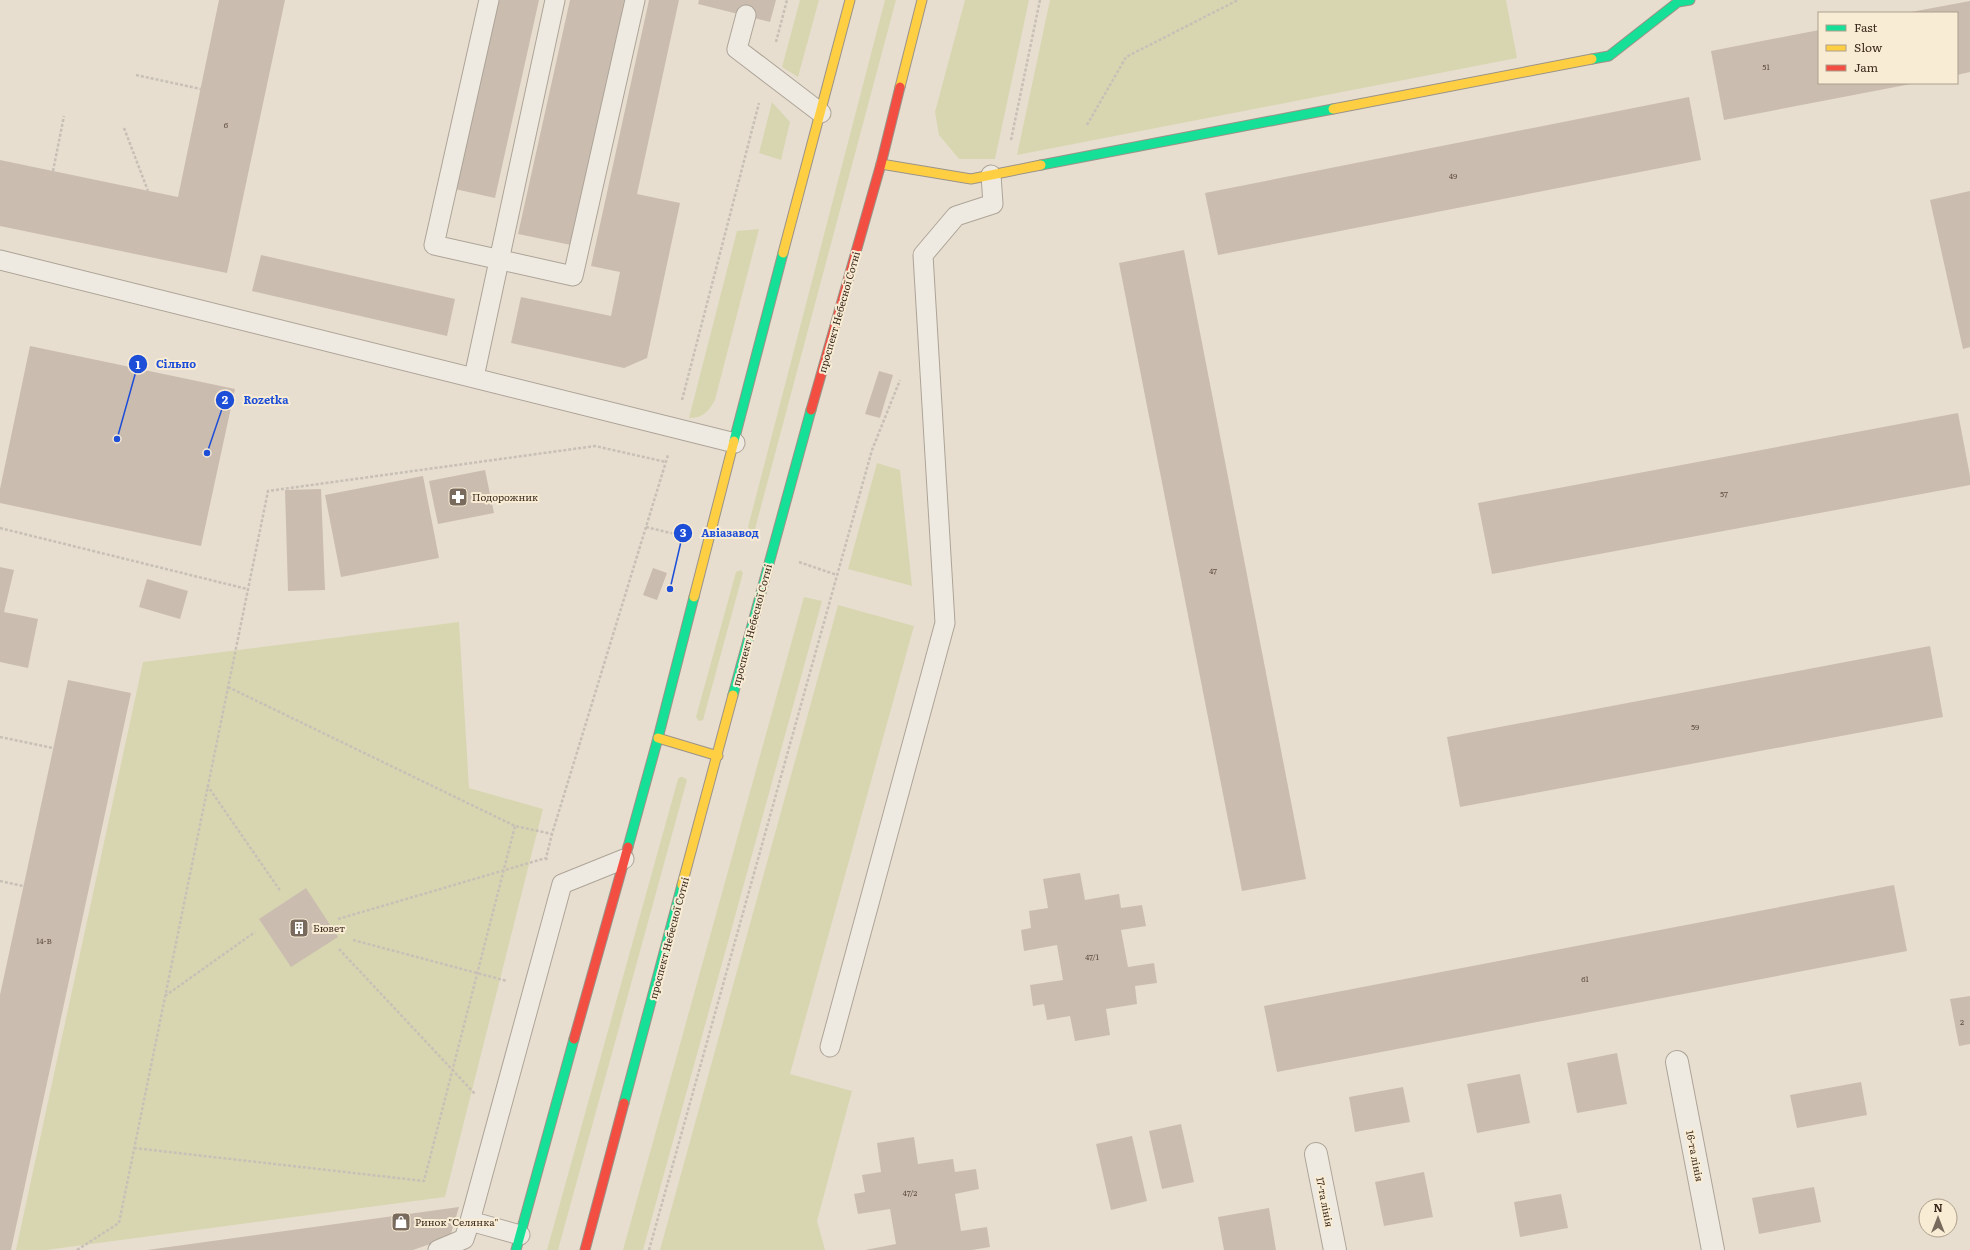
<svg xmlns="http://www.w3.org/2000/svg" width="1970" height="1250" viewBox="0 0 1970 1250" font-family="Literata,serif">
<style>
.green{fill:#d8d6b1}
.building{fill:#cbbcb0}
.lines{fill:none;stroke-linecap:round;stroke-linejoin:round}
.lane-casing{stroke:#ada498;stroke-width:21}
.street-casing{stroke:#ada498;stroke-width:24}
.fast-casing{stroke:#9c9388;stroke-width:11}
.slow-casing{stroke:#9c9388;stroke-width:11}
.jam-casing{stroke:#9c9388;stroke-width:11}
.path{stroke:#c8c0b7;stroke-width:2.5;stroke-dasharray:3 2;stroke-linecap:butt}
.lane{stroke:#efeae1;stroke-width:19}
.street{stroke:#efeae1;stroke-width:22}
.fast{stroke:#16e098;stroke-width:9}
.slow{stroke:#ffcf43;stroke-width:9}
.jam{stroke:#f24e42;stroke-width:9}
.labels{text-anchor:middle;stroke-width:4;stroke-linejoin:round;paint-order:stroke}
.number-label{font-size:8px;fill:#605042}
.street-label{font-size:10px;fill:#3d2c1e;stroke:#f8ecd5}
.poi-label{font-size:10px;fill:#3d2c1e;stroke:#f8ecd5;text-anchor:start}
.leader{fill:none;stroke:#1d4ed8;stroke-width:1.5}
.callout-dot{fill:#1d4ed8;stroke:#f8ecd5;stroke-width:1.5}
.mark-label{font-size:12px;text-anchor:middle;font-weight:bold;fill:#fff}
.callout-label{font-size:11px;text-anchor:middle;font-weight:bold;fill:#1d4ed8;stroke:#f8ecd5;stroke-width:4;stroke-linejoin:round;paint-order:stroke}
</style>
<rect width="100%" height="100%" fill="#e7decf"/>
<path class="green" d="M800,0h19l-21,77 -16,-10z
M885,0h11l-141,529 -4,2 -3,-4z
M965,0h64l-34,159h-36l-20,-24 -4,-23z
M1050,0h456l11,58 -500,97z
M772,102l18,20 -9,38 -22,-7z
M759,229l-44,171c-7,12 -12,18 -26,18l48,-187z
M877,463l23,7 12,116 -64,-17z
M741,570l2,3 -40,147 -4,1 -3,-4 40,-145z
M804,597l18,4 -179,649h-20z
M838,605l76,21 -124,448 62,17 -35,130 8,29h-165z
M459,622l10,166 74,21 -98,388 -399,53h-30l127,-588z
M680,777h3l4,3 -129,470h-11l131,-471z"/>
<path class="building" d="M219,0h66l-58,273 -227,-47v-66l178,37z
M497,0h42l-44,198 -40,-9z
M570,0h55l-54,245 -53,-11z
M649,0h30l-42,194 43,9 -33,155 -23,10 -113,-25 10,-46 90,19 9,-44 -29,-6z
M699,0h77l-6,22 -72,-18z
M1970,1v71l-13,3v-62l-46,-1z
M1819,30v53l92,1 -187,36 -13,-69z
M1689,97l12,63 -483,95 -13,-62z
M1970,191v156l-7,2 -33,-149z
M1184,250l122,629 -64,12 -123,-628z
M261,255l194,44 -8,37 -195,-45z
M30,346l205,43 -34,157 -201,-43v-14z
M879,371l14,4 -13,43 -15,-4z
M1958,413l12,63v9l-478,89 -14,-71z
M485,470l9,43 -56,11 -9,-43z
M423,476l16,82 -98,19 -16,-82z
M321,489l4,101 -37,1 -3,-101z
M0,567l14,3 -10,42 34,7 -10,49 -28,-6z
M653,568l14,5 -10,27 -14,-5z
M147,579l41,12 -8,28 -41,-12z
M1930,646l13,71 -483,90 -13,-70z
M68,680l63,13 -120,557h-11v-255z
M1080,873l5,27 34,-6 2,14 21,-3 4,21 -25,4 7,37 26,-4 3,20 -22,3 2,18 -31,5 4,26 -35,6 -5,-25 -23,4 -3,-16 -11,2 -3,-21 33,-5 -6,-35 -33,6 -3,-21 10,-2 -2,-17 19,-3 -5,-29z
M1894,885l13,66 -630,121 -13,-66z
M306,888l32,49 -47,30 -32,-48z
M1970,996v48l-11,2 -9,-47z
M1617,1053l10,51 -50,9 -10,-50z
M1520,1074l10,49 -53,10 -10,-49z
M1861,1082l6,33 -70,13 -7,-33z
M1403,1087l7,35 -55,10 -6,-35z
M1181,1124l13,58 -32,7 -13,-58z
M1132,1136l15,65 -36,9 -15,-66z
M914,1137l4,27 35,-5 2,13 21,-3 3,20 -24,5 6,37 26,-4 3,20 -18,3h-107l31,-6 -6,-35 -32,5 -4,-20 11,-2 -3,-17 19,-3 -4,-29z
M1424,1172l9,45 -49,9 -9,-44z
M1814,1187l7,35 -62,12 -7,-36z
M1561,1194l7,34 -48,9 -6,-35z
M459,1207l-9,30 -37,13h-266z
M1269,1208l7,42h-52l-6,-33z"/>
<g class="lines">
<defs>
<path id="lane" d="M489,0l-55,245 139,31 62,-276
M746,15l-9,34 84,64
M0,260l735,183
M474,377l81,-377
M830,1047l115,-424 -22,-368 33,-39 37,-12 -2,-29
M470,1221l50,14
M438,1250l26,-11 6,-18 92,-337 62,-25"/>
<path id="street" d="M1677,1062l36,188
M1316,1154l19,96"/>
<path id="fast" d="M1592,59l17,-3 69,-54 12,-2
M1041,165l292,-56
M734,441l49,-188
M733,695l78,-285
M628,847l30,-109 36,-141
M624,1103l58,-218
M516,1250l58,-211"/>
<path id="slow" d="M900,87l22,-87
M1333,109l259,-50
M881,164l90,15 70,-14
M783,253l67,-253
M694,597l40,-156
M658,738l60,18
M682,885l51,-190"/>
<path id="jam" d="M811,410l70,-246 19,-77
M574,1039l54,-192
M585,1250l39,-147"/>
</defs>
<use href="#lane" class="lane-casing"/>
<use href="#street" class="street-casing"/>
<use href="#fast" class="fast-casing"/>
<use href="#slow" class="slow-casing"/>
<use href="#jam" class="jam-casing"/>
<path class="path" d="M776,42l11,-42
M136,75l65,14
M1087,125l39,-68 112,-57
M124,128l24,63
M1011,140l29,-140
M53,171l11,-55
M682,400l77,-297
M646,527l33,8
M0,528l247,61
M799,562l38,13
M228,687l287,139 37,8
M0,737l53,11
M207,785l74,107
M547,860l-1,-2 6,-24 116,-379
M0,881l23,5
M338,919l208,-61
M353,940l154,41
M339,949l136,145
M165,996l90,-64
M134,1148l290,33 91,-355
M77,1250l42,-27 149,-732 327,-45 71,16
M649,1250l223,-800 28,-70"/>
<use href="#lane" class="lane"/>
<use href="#street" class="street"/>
<use href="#fast" class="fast"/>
<use href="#slow" class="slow"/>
<use href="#jam" class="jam"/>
</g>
<defs>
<symbol id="pharmacy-square" viewBox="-11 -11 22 22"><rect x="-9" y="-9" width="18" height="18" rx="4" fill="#786a5c" stroke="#f8ecd5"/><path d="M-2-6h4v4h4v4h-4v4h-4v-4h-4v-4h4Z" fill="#fff"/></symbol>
<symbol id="building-square" viewBox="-11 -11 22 22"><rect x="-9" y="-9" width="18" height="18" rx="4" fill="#786a5c" stroke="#f8ecd5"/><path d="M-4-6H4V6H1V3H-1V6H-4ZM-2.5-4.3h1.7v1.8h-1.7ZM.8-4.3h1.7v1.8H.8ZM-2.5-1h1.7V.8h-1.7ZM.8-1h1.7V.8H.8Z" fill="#fff"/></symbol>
<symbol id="shop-square" viewBox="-11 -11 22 22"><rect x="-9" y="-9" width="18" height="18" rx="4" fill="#786a5c" stroke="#f8ecd5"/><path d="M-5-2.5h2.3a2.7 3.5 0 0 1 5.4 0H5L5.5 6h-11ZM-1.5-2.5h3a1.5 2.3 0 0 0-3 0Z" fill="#fff"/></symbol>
</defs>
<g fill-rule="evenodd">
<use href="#pharmacy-square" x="447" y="486" width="22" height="22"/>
<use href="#building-square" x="288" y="917" width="22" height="22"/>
<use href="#shop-square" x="390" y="1211" width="22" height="22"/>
</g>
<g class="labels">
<g class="number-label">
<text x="1766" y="70">51</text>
<text x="226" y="128">6</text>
<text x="1453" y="179">49</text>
<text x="1724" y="497">57</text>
<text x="1213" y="574">47</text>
<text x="1695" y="730">59</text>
<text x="44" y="944">14-В</text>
<text x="1092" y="960">47/1</text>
<text x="1585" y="982">61</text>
<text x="1962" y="1025">2</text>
<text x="910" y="1196">47/2</text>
</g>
<g class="street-label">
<text transform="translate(839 312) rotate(-74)" y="4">проспект Небесної Сотні</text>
<text transform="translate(752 625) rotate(-75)" y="4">проспект Небесної Сотні</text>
<text transform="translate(669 938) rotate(-75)" y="4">проспект Небесної Сотні</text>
<text transform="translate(1695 1156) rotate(79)" y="4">16-та лінія</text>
<text transform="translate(1325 1202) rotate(79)" y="4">17-та лінія</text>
</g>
<g class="poi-label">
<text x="472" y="501">Подорожник</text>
<text x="313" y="932">Бювет</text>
<text x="415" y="1226">Ринок "Селянка"</text>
</g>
</g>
<path class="leader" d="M117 439L138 364M207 453L225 400M670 589L683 533"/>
<g class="callout-dot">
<circle cx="117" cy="439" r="4"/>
<circle cx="207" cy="453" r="4"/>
<circle cx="670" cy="589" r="4"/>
<circle cx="138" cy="364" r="10"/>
<circle cx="225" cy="400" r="10"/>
<circle cx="683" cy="533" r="10"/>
</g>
<g class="mark-label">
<text x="138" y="369">1</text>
<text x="225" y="404">2</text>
<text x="683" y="537">3</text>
</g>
<g class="callout-label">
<text x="176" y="368">Сільпо</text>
<text x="266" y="404">Rozetka</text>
<text x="730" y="537">Авіазавод</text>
</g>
<rect x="1818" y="12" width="140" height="72" fill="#f8ecd5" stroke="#ad9f8c"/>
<rect x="1826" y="25" width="20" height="6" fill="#16e098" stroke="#ad9f8c"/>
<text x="1854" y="32" font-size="12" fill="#3d2c1e">Fast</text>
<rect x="1826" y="45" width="20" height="6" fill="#ffcf43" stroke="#ad9f8c"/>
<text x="1854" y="52" font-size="12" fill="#3d2c1e">Slow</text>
<rect x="1826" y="65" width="20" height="6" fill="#f24e42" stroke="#ad9f8c"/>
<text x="1854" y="72" font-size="12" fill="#3d2c1e">Jam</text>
<g transform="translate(1938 1218)"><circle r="19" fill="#f8ecd5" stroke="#ad9f8c"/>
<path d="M0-3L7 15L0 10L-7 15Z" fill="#786a5c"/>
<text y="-6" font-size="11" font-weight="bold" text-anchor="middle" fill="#3d2c1e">N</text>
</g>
</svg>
